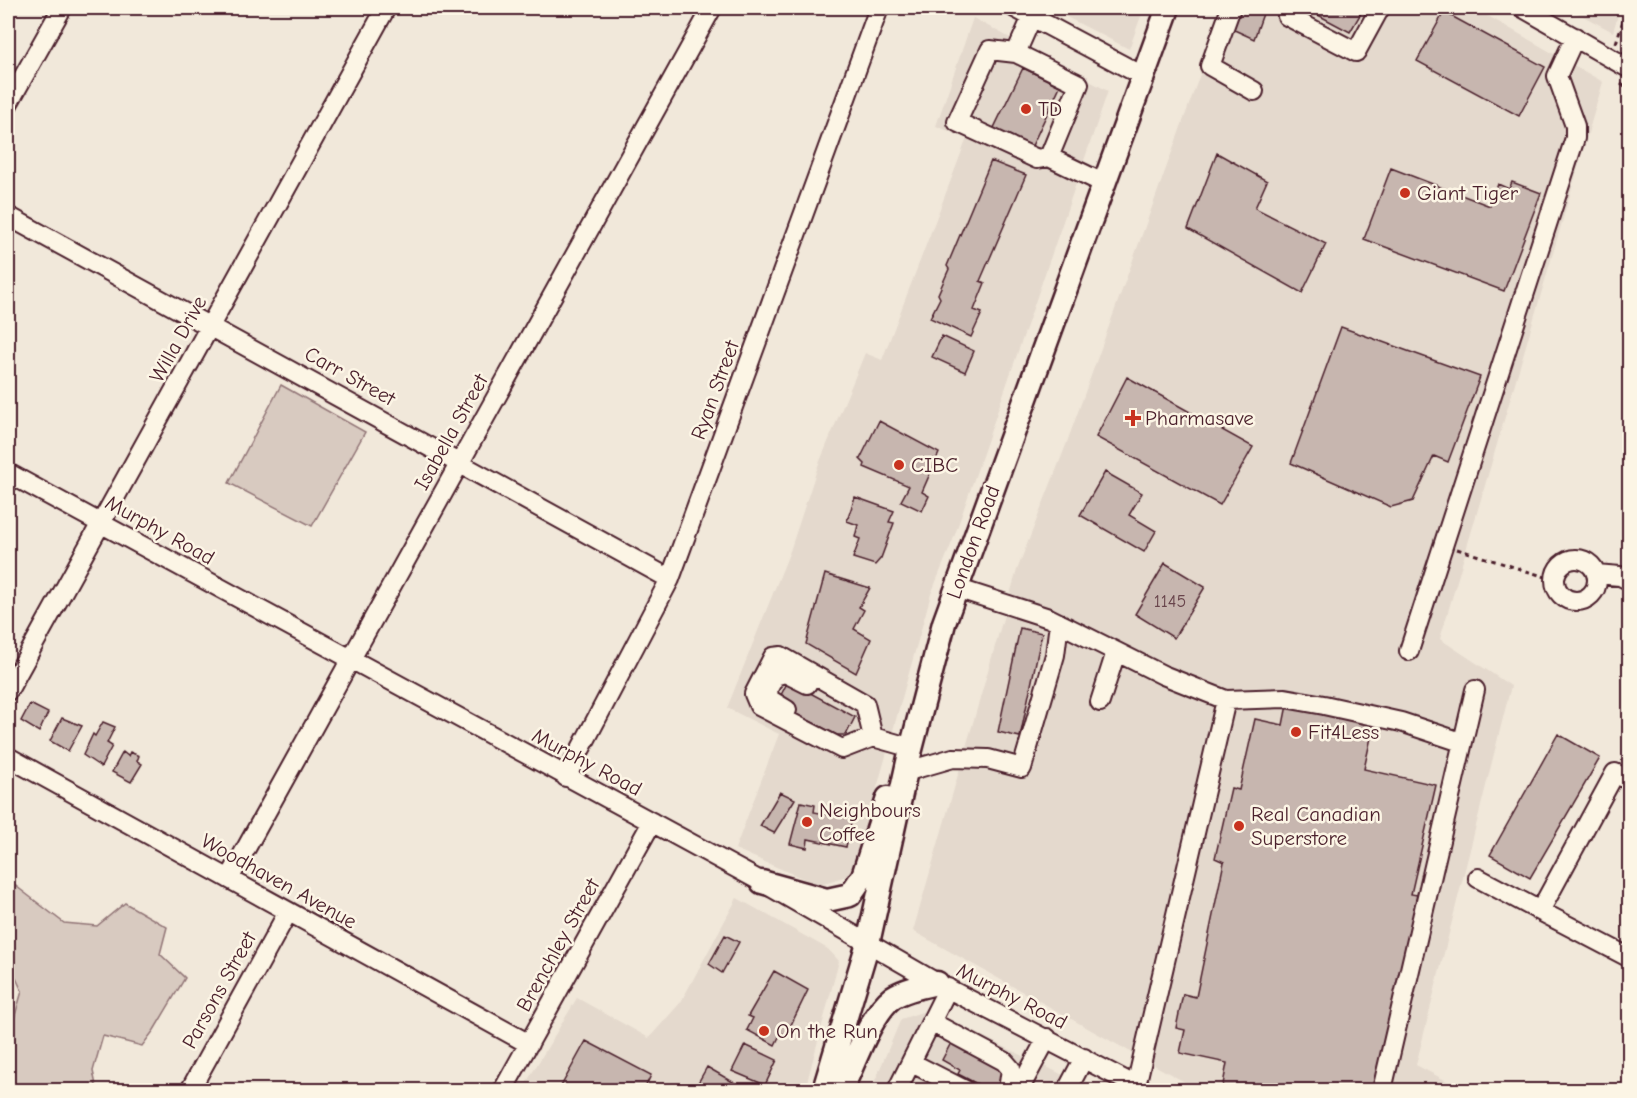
<svg xmlns="http://www.w3.org/2000/svg" width="1637" height="1098" viewBox="0 0 1637 1098" font-family="'Comic Neue',sans-serif">
<style>
.built{fill:#e4d9cd}
.green{fill:#d8cac0;stroke:#917476;stroke-width:1.5}
.building{fill:#c7b6af;stroke:#4a1f2b;stroke-width:1.5}
.lines{fill:none;stroke-linecap:round;stroke-linejoin:round}
.minor-casing{stroke:#4a1f2b;stroke-width:22}
.major-casing{stroke:#4a1f2b;stroke-width:27}
.path{stroke:#4a1f2b;stroke-width:3;stroke-dasharray:4.5 4.5;stroke-linecap:butt}
.minor{stroke:#fcf5e5;stroke-width:18}
.major{stroke:#fcf5e5;stroke-width:22}
.poi-dot{fill:#c8321e;stroke:#fcf5e5;stroke-width:2}
.labels{text-anchor:middle;stroke-width:5;stroke-linejoin:round;paint-order:stroke}
.number-label{font-size:18px;fill:#69454c}
.poi-label{font-size:21px;fill:#4a1f2b;stroke:#fcf5e5;text-anchor:start}
.street-label{font-size:21px;fill:#4a1f2b;stroke:#fcf5e5}
</style>
<rect width="100%" height="100%" fill="#f1e8da"/>
<filter id="ink" filterUnits="userSpaceOnUse"><feTurbulence type="fractalNoise" baseFrequency=".0167" numOctaves="2"/><feDisplacementMap in="SourceGraphic" scale="12" xChannelSelector="R" yChannelSelector="G"/><feConvolveMatrix kernelMatrix="1 2 1 2 8 2 1 2 1" color-interpolation-filters="sRGB"/></filter>
<g filter="url(#ink)">
<path class="built" d="M1049,8h95l-15,41z
M1224,8h250l129,74 -163,557 71,47 -95,379 48,25h-265l-286,-159 104,-361 49,-125z
M1568,8h52l-7,24z
M973,18l135,73 -155,449 -22,54 -78,280 -35,11 -83,-36 44,-115 -52,-26 63,-157 28,-85 47,-113 17,7 85,-222 -31,-12z
M737,898l91,51 11,12 -34,129h-283l55,-92 72,40 32,-36z
M928,1010l131,63 30,17h-218l30,-71z"/>
<path class="green" d="M281,385l84,47 -53,94 -83,-43z
M8,880l56,43 33,3 28,-23 42,24 -7,27 25,24 -31,52 -12,16 -39,-10 -10,35 4,19h-89v-50l14,-49 -14,-30z"/>
<path class="building" d="M1237,8h28l-11,31 -24,-11z
M1305,8h59l-14,24z
M1444,12l101,55 -26,49 -102,-55z
M1023,68l37,18 -30,64 -38,-18z
M1217,153l50,28 -12,27 71,36 -24,49 -114,-64z
M991,161l35,14 -46,106 5,2 -11,27 8,3 -11,24 -41,-19 10,-20 -2,-4 11,-25 -2,-3z
M1391,168l99,38 8,-22 11,5 3,-7 29,11 -37,98 -140,-52z
M1341,327l139,50 -32,85 -14,-6 -21,45 -22,6 -100,-44z
M942,336l32,15 -9,21 -33,-15z
M1127,377l126,70 -33,58 -124,-68z
M879,421l60,32 -17,39 7,4 -7,15 -21,-10 8,-15 -45,-19 1,-3 -5,-5z
M1105,472l37,21 -13,22 27,16 -12,21 -64,-37z
M855,497l39,14 -5,11 5,1 -13,35 -6,7 -22,-7 7,-19 -5,-2 3,-12 -11,-4z
M1165,563l40,24 -31,51 -39,-24z
M825,574l45,14 -11,19 5,3 -10,19 17,10 -15,34 -50,-29z
M1020,628l22,5 -22,104 -22,-5z
M788,681l67,36 -9,18h-9l-51,-26 -6,-12z
M30,704l18,9 -9,19 -18,-11z
M1287,705l87,19 -10,45 72,16 -25,109 12,2 -43,194h-158l5,-27 -47,-10 5,-23 -9,-2 7,-34 13,3 28,-135 -9,-4 16,-70 8,2 16,-71 28,6z
M62,718l20,8 -14,25 -18,-10z
M103,722l12,5 -8,16 5,3 -11,21 -18,-12 10,-21 2,2z
M1558,734l42,24 -70,120 -40,-23z
M123,752l5,4 2,-4 9,4 -2,5 5,3 -11,18 -19,-10z
M780,792l15,7 -21,34 -14,-7z
M801,802l14,3 -1,7 38,7 -6,28 -38,-8 -1,9 -17,-4z
M725,935l14,7 -17,31 -13,-9z
M774,971l34,19 -22,45 -5,-2 -6,12 -28,-15 6,-12 -5,-2z
M586,1041l65,34 -7,15h-39l-6,-3 -2,3h-38z
M952,1041l53,29 -6,11 6,3 -4,6h-12l-31,-16 2,-4 -18,-10z
M745,1045l32,15 -12,25 -33,-14z
M707,1067l38,22 -1,1h-50z"/>
<g class="lines">
<defs>
<path id="minor" d="M1015,8l128,68
M1231,8l-21,58 44,25
M1523,8l107,61
M1287,16l69,36 24,-44
M1032,17l-16,36 63,31 -30,73 54,26
M1016,53l-26,-3 -33,72 80,37 12,-2
M8,104l54,-96
M8,216l662,363
M8,473l754,409 175,101 207,107
M1555 580a21 21 0 1 1 42 0a21 21 0 1 1-42 0Z
M1596,574l24,2 10,5
M956,588l93,30 114,57 63,25 -90,386
M1409,651l166,-513v-12l-18,-50 18,-39
M8,691l378,-683
M1226,700l59,-2 39,7 77,17 60,20
M1100,702l16,-50
M787,710l-18,-11 -1,-10 7,-13 10,-3 22,11
M873,737l-8,-33 -84,-48 -8,1 -19,37 5,12 83,43 31,-12 39,11
M8,757l521,287
M908,771l45,-13 35,1 34,9 33,-113 4,-32
M566,777l104,-198 209,-571
M1630,781l-15,-8 -75,138 90,47
M1478,878l62,33
M229,879l483,-871
M933,1023l71,38 7,8 -3,21
M912,1063l53,27
M190,1090l98,-178
M503,1090l149,-268
M897,1090l51,-102
M1019,1090l28,-52
M1067,1090l17,-32
M1382,1090l93,-400"/>
<path id="major" d="M762,882l65,18 23,-5 13,-19 25,-78
M824,1090l44,-147 42,-190 34,-130 224,-615
M841,1090c13,-25 29,-76 52,-93 13,-8 30,-11 44,-14"/>
</defs>
<use href="#minor" class="minor-casing"/>
<use href="#major" class="major-casing"/>
<path class="path" d="M1616,43l11,-35
M1621,84l9,6
M1457,549l98,31"/>
<use href="#minor" class="minor"/>
<use href="#major" class="major"/>
</g>
</g>
<g class="poi-dot">
<circle cx="1026" cy="109" r="6"/>
<circle cx="1405" cy="193" r="6"/>
<path d="M1130 409h6v6h6v6h-6v6h-6v-6h-6v-6h6z"/>
<circle cx="899" cy="465" r="6"/>
<circle cx="1296" cy="732" r="6"/>
<circle cx="807" cy="822" r="6"/>
<circle cx="1239" cy="826" r="6"/>
<circle cx="764" cy="1031" r="6"/>
</g>
<g class="labels">
<g class="number-label">
<text x="1170" y="607">1145</text>
</g>
<g class="poi-label">
<text x="1038" y="116">TD</text>
<text x="1417" y="200">Giant Tiger</text>
<text x="1145" y="425">Pharmasave</text>
<text x="911" y="472">CIBC</text>
<text x="1308" y="739">Fit4Less</text>
<text x="819" y="817">Neighbours<tspan x="819" dy="24">Coffee</tspan></text>
<text x="1251" y="821">Real Canadian<tspan x="1251" dy="24">Superstore</tspan></text>
<text x="776" y="1038">On the Run</text>
</g>
<g class="street-label">
<text transform="translate(178 339) rotate(-61)" y="7">Willa Drive</text>
<text transform="translate(350 376) rotate(29)" y="7">Carr Street</text>
<text transform="translate(715 390) rotate(-70)" y="7">Ryan Street</text>
<text transform="translate(451 432) rotate(-61)" y="7">Isabella Street</text>
<text transform="translate(160 530) rotate(29)" y="7">Murphy Road</text>
<text transform="translate(973 542) rotate(-70)" y="7">London Road</text>
<text transform="translate(587 762) rotate(28)" y="7">Murphy Road</text>
<text transform="translate(279 881) rotate(29)" y="7">Woodhaven Avenue</text>
<text transform="translate(558 945) rotate(-61)" y="7">Brenchley Street</text>
<text transform="translate(219 990) rotate(-61)" y="7">Parsons Street</text>
<text transform="translate(1012 996) rotate(27)" y="7">Murphy Road</text>
</g>
</g>
<rect width="1637" height="1098" fill="none" stroke="#fcf5e5" stroke-width="30"/>
<rect x="15" y="15" width="1607" height="1068" fill="none" stroke="#4a1f2b" stroke-width="2" filter="url(#ink)"/>
</svg>
